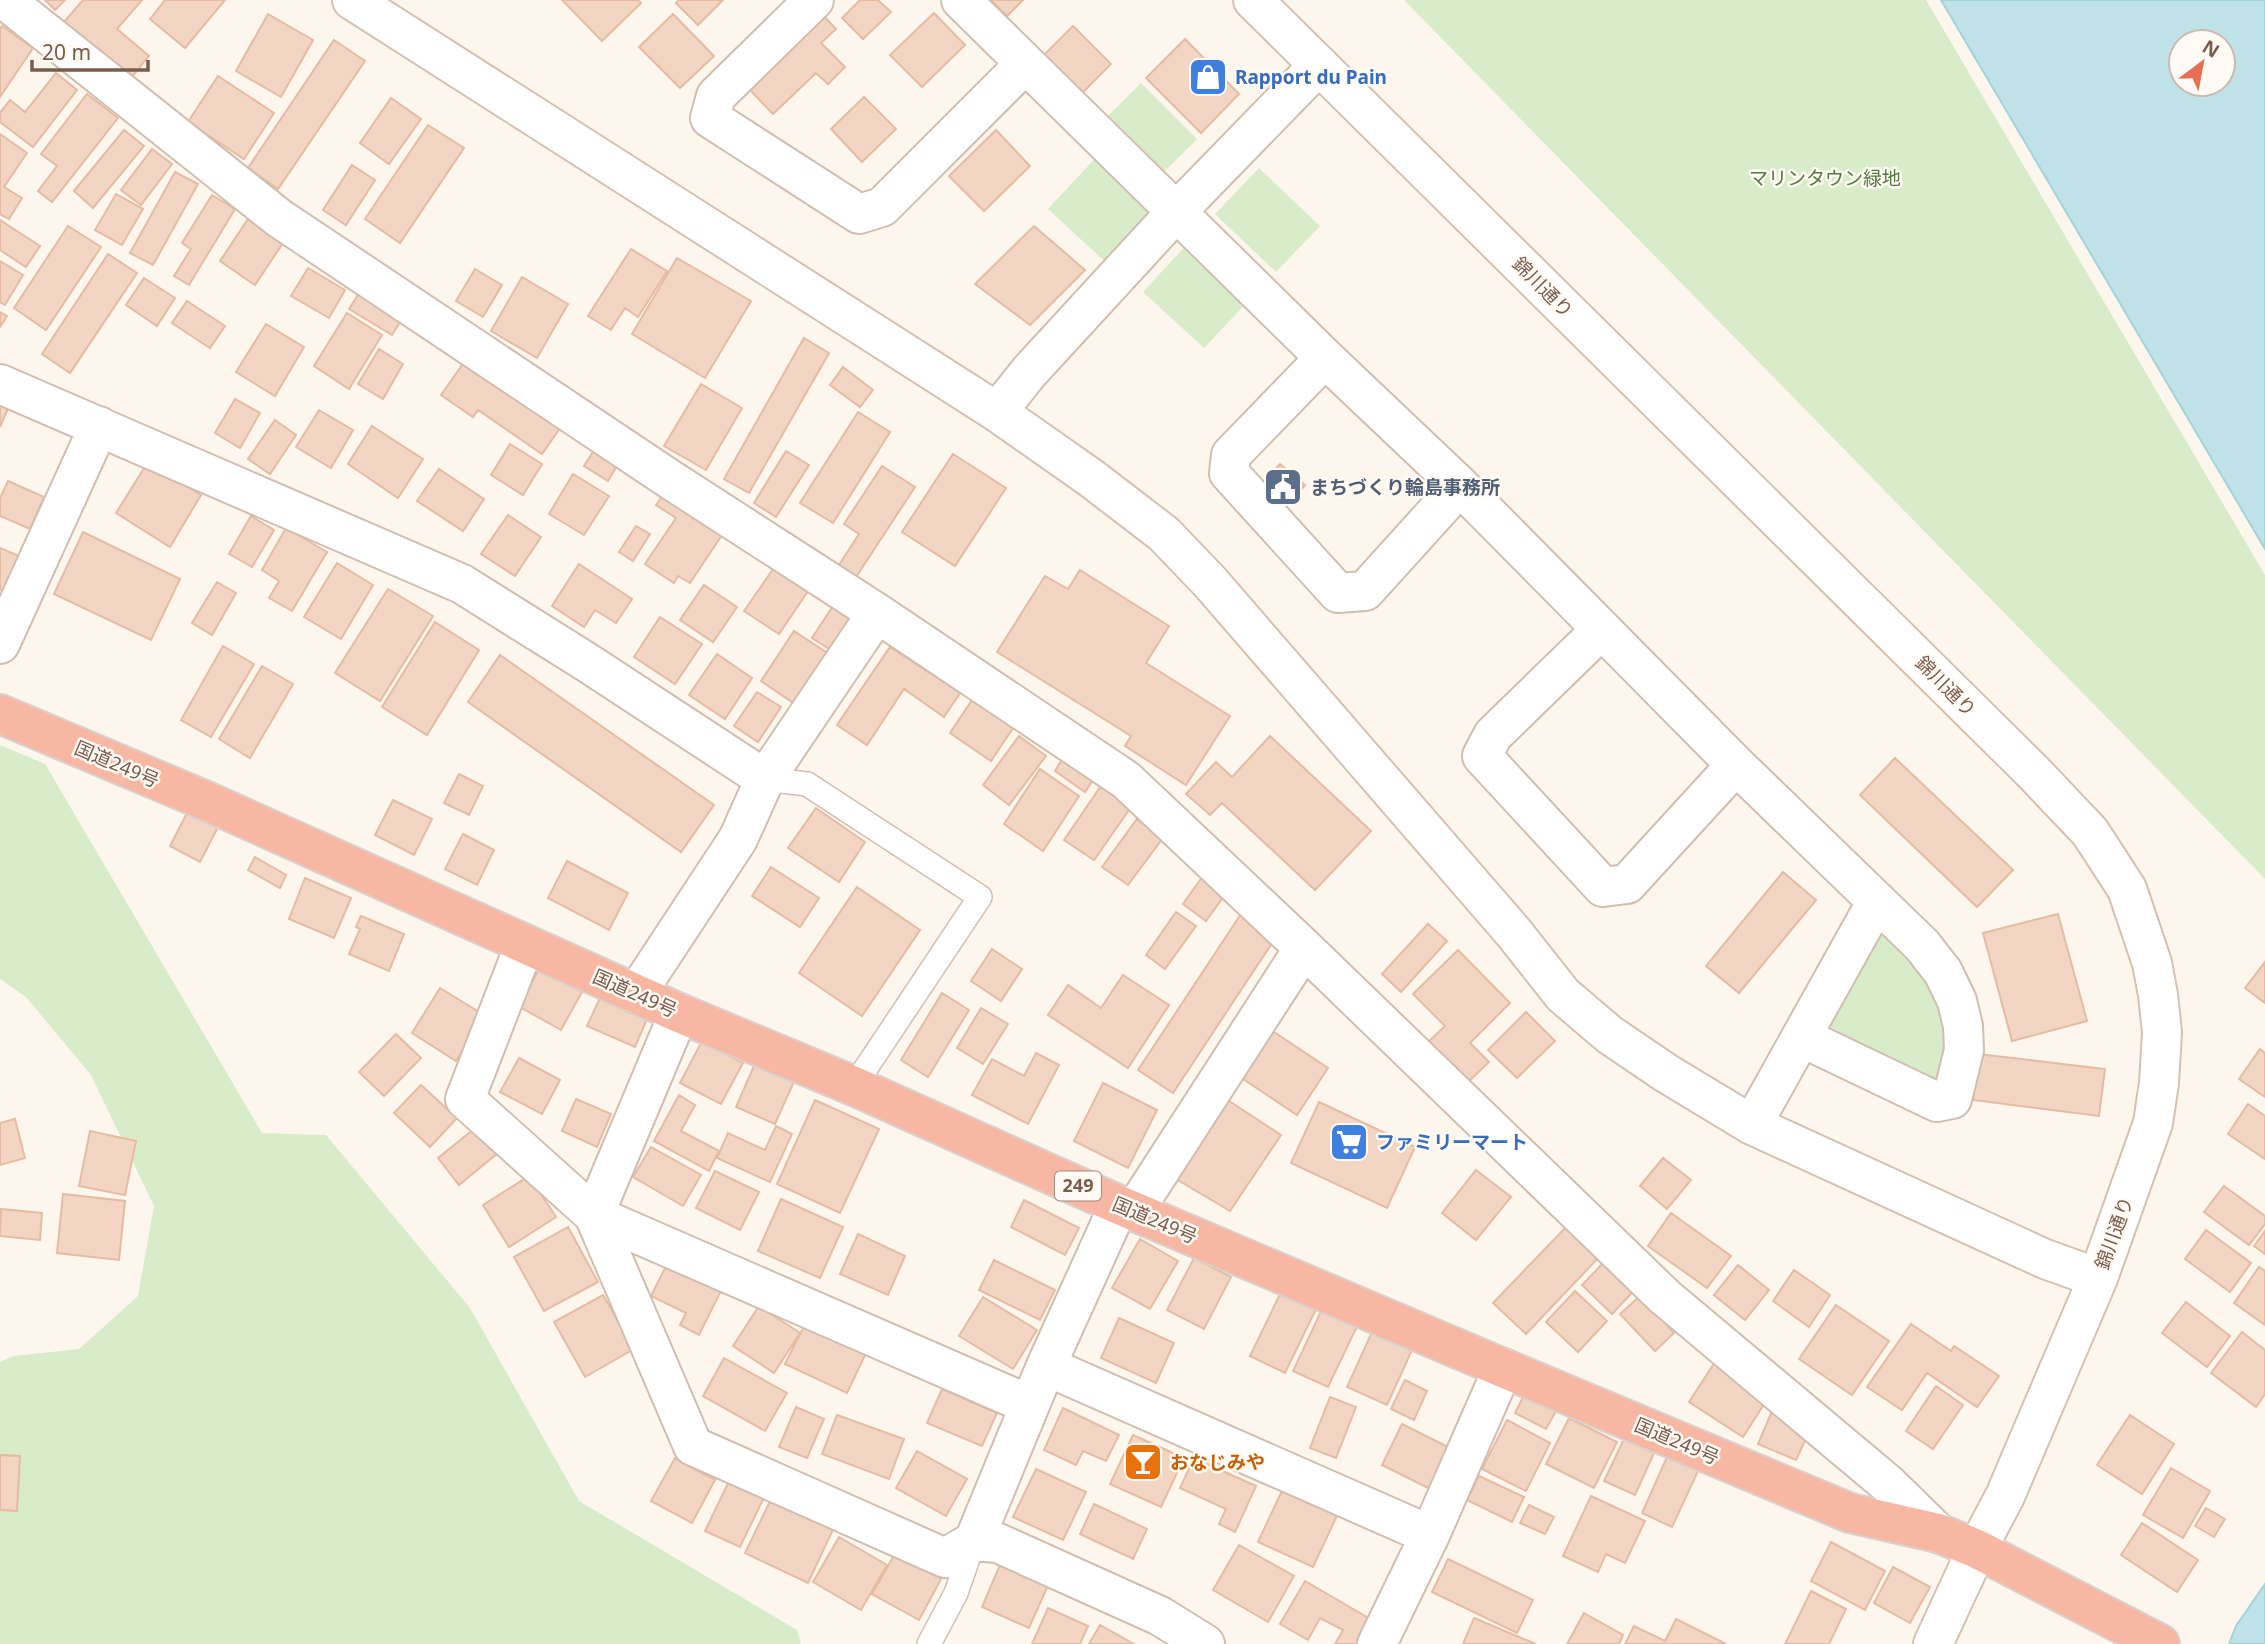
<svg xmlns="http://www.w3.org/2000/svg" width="2265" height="1644" viewBox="0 0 2265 1644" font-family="'Noto Sans','Noto Sans JP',sans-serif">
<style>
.green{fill:#d8ecc9}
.water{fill:#bfe3e8;stroke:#a5d3da;stroke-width:2;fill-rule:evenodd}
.building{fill:#f3d5c3;stroke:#e6bba3;stroke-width:2}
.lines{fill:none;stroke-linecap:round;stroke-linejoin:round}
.lane-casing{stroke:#d1beb0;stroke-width:26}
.street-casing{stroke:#d1beb0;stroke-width:42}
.secondary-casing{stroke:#d6c0b0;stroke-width:42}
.highway-casing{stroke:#dad1cd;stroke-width:42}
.lane{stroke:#fff;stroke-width:23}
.street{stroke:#fff;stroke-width:38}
.secondary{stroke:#fff;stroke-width:38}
.highway{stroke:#f7b7a3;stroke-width:38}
.labels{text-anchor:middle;stroke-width:5;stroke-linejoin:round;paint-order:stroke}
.shield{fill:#fffaf3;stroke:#a28b7f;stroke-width:2}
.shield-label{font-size:18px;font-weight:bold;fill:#7a5c4d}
.shop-label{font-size:19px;font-weight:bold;fill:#366cbe;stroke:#fffaf3;text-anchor:start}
.park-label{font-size:19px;fill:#537a41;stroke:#fffaf3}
.street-label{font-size:19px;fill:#7a5c4d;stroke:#fffaf3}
.service-label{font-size:19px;font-weight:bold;fill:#4e5e75;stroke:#fffaf3;text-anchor:start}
.food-label{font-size:19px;font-weight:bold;fill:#c56008;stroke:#fffaf3;text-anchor:start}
</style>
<rect width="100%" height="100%" fill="#fdf6ec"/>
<path class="green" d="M1404,0h522l339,575v304z
M1141,83l56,56 -41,41 -56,-56z
M1103,150l65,62 -54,58 -66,-61z
M1259,168l61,58 -44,46 -61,-58z
M1192,239l61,57 -49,52 -61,-56z
M0,745l45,19 217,369 64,2 144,173 109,193 218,129 4,14h-801v-282l14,-6 65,-7 59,-53 16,-90 -63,-131 -65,-78 -26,-18z
M1895,932l51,70 -1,88 -124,-53 54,-101z"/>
<path class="water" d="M1941,0h324v549zM2223,42v42h-42v-42z
M2265,1584v60h-36l7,-18z"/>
<path class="building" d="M45,0h20l-10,10z
M83,0h59l-25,29 32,27 -18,22 -67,-56z
M165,0h60l-40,48 -35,-29z
M562,0h76l3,3 -39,38z
M679,0h44l-25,25 -22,-22z
M860,0h18l13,12 -28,27 -21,-21z
M991,0h32l-16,16z
M820,12l16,17 -15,14 24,24 -17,17 -12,-11 -43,41 -28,-29z
M934,13l31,32 -43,42 -32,-32z
M268,14l45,26 -32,57 -45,-26z
M673,14l41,42 -34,32 -41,-41z
M2,26l31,22 -33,49v-68z
M1073,26l38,38 -29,29 -38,-38z
M1185,39l54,55 -38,39 -55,-55z
M334,40l31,21 -87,128 -30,-21z
M56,73l21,17 -44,57 -33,-25v-9l10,-13 15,12z
M218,76l56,37 -30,46 -56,-37z
M87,94l31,24 -66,84 -14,-11 19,-25 -16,-12z
M864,97l32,32 -34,33 -31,-33z
M391,98l30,21 -32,45 -29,-21z
M428,125l36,23 -64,95 -35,-24z
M124,130l20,16 -51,62 -19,-17z
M996,130l34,36 -46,45 -35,-35z
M0,134l27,19 -23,34 18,11 -13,21 -9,-5z
M152,149l20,15 -31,41 -20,-15z
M352,165l23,15 -29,45 -23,-15z
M175,172l23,12 -45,81 -23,-12z
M116,194l27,15 -21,36 -27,-15z
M212,195l23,14 -46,76 -15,-9 17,-27 -9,-6z
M248,219l35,24 -28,42 -35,-24z
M0,220l40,26 -14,21 -26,-17z
M68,226l33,21 -55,83 -32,-22z
M1034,226l51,44 -55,55 -55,-41z
M631,249l36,22 -29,46 -13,-9 -14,22 -23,-14z
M108,254l29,19 -67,100 -28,-19z
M677,258l74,43 -46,77 -73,-44z
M0,261l23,14 -18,30 -5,-3z
M308,268l37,22 -16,28 -38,-22z
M475,269l27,16 -19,32 -27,-16z
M522,277l46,27 -31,54 -46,-27z
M144,278l31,20 -18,28 -31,-21z
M363,287l43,25 -14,23 -43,-26z
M187,301l38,25 -15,22 -38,-25z
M0,312l7,4 -7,11z
M347,313l35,22 -33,54 -35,-23z
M266,324l38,23 -29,49 -39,-24z
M804,338l25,15 -80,140 -25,-14z
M379,349l24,15 -20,35 -25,-15z
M465,361l95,67 -18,26 -64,-44 -5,7 -32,-22z
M843,367l30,23 -13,17 -30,-22z
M701,384l41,24 -36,62 -42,-24z
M235,399l25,14 -20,35 -25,-15z
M0,402l9,4 -9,21z
M319,410l34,20 -22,38 -35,-21z
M858,412l32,20 -57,91 -33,-20z
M275,420l21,15 -26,39 -22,-15z
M372,426l51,33 -25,39 -50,-34z
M510,444l32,20 -19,31 -32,-20z
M598,444l23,15 -13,22 -24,-15z
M786,451l23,14 -33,52 -22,-14z
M953,454l53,34 -51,78 -53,-34z
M148,462l53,33 -31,52 -54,-34z
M1280,464l25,21 -17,20 -25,-21z
M882,466l33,21 -59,90 -17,-12 20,-31 -15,-10z
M439,469l45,30 -21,32 -46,-30z
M573,474l36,22 -25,39 -35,-21z
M8,481l36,16 -14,32 -30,-13v-18z
M669,487l59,39 -38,57 -12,-7 -4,7 -29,-19 31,-46 -20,-13z
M508,515l33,22 -26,39 -34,-22z
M251,516l23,14 -22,37 -23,-13z
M636,526l14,8 -17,27 -14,-9z
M286,528l41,24 -35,59 -23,-13 10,-17 -17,-11z
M83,532l97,47 -29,61 -97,-46z
M0,548l19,8 -14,36 -5,-2z
M337,563l36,22 -32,54 -37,-22z
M579,564l53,35 -16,24 -21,-13 -11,17 -32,-21z
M776,565l34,23 -31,46 -35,-23z
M1080,570l89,56 -23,37 84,53 -44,69 -61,-39 6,-10 -134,-84 48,-76 23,13z
M217,582l19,11 -24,42 -20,-12z
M704,585l33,22 -24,35 -33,-22z
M388,589l45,27 -53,85 -45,-28z
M835,603l25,17 -23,34 -25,-16z
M660,617l42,27 -27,40 -41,-27z
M435,622l44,28 -52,85 -45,-28z
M794,631l35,23 -34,50 -34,-23z
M223,646l31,18 -43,73 -30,-17z
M890,647l70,46 -16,24 -40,-28 -37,56 -30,-20z
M717,654l35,24 -27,41 -36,-24z
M500,655l214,150 -33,47 -213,-150z
M262,666l31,18 -43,74 -31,-19z
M757,692l24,15 -23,35 -24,-16z
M974,697l41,28 -24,36 -41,-28z
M1019,736l27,20 -37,49 -26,-20z
M1270,736l101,95 -56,59 -93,-87 -12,12 -24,-21 30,-32 16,15z
M1065,755l31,20 -11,17 -30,-21z
M1895,758l118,112 -36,37 -117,-112z
M1040,769l39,27 -36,55 -39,-27z
M459,774l24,12 -14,29 -25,-12z
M1101,786l30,21 -37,53 -30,-20z
M393,800l39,19 -18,36 -39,-20z
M816,808l49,34 -26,40 -51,-34z
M188,811l30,16 -18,35 -30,-16z
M1137,819l26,19 -35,47 -26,-18z
M463,834l31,16 -17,35 -32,-16z
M255,857l31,18 -6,13 -32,-18z
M567,861l61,32 -19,37 -61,-32z
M771,867l48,31 -19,29 -48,-31z
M1783,872l33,28 -77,93 -33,-27z
M1202,877l24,16 -20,28 -23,-17z
M305,878l46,20 -17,40 -45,-19z
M857,887l63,43 -58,86 -63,-43z
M1243,911l35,23 -105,159 -35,-23z
M1176,912l20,14 -31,43 -19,-14z
M2058,914l29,107 -75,20 -29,-108z
M361,916l43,18 -15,37 -40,-17 11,-25 -4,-2z
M1428,924l19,17 -46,51 -19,-18z
M992,949l30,20 -21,32 -30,-20z
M1458,950l52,53 -40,40 19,19 -24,23 -39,-41 19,-18 -32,-32z
M2265,962v41l-20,-15z
M540,968l42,24 -21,38 -43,-24z
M1123,975l46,30 -41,63 -80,-53 20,-30 33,23z
M440,988l44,27 -28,46 -44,-28z
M942,993l27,17 -41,67 -27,-17z
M600,998l47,21 -12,28 -48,-21z
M981,1008l27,16 -25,40 -26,-16z
M1526,1012l29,29 -38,37 -29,-28z
M1268,1028l60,40 -31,47 -60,-40z
M396,1034l25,24 -37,38 -25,-24z
M702,1041l41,22 -22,41 -41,-21z
M2260,1049l5,4v44l-26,-18z
M1036,1053l23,12 -31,59 -56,-29 20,-36 32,17z
M1978,1054l127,15 -6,47 -126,-16z
M519,1058l41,22 -18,34 -42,-22z
M757,1059l39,18 -21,47 -39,-17z
M1103,1083l54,27 -29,58 -54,-27z
M421,1085l36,33 -27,29 -36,-34z
M679,1095l16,10 -14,26 38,20 -10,20 -55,-30z
M1220,1095l61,40 -51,76 -64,-38z
M576,1099l35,15 -14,33 -35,-16z
M815,1100l64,29 -39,84 -63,-29z
M1319,1102l96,45 -28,61 -96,-45z
M2248,1104l17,12v43l-37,-25z
M15,1119l10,39 -25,7v-42z
M478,1126l21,26 -40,33 -21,-27z
M776,1126l16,8 -22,48 -53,-24 11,-25 37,17z
M90,1131l46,10 -11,54 -46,-9z
M651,1147l50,28 -18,31 -50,-29z
M1663,1158l28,22 -24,29 -27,-23z
M1476,1170l35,27 -35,43 -34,-27z
M715,1171l44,21 -19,38 -44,-22z
M529,1176l27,41 -47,30 -26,-42z
M2224,1186l41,30v8l-16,21 -45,-33z
M63,1194l62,7 -6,59 -62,-7z
M781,1199l62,28 -23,51 -62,-27z
M1024,1200l55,28 -14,27 -54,-28z
M1,1209l41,4 -2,27 -40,-4z
M1671,1213l60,43 -24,32 -59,-42z
M1569,1224l32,31 -75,79 -33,-31z
M568,1227l30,55 -54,29 -30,-54z
M2206,1230l45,33 -21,29 -45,-33z
M2265,1231v23l-11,-8z
M858,1234l47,22 -17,39 -48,-21z
M1140,1239l38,22 -28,48 -38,-21z
M1609,1257l30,28 -27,29 -30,-29z
M1194,1258l37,19 -27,52 -37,-19z
M994,1260l61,30 -15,30 -61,-30z
M668,1262l54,27 -23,46 -19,-10 6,-12 -35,-17z
M1738,1265l31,25 -24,30 -31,-25z
M2259,1267l6,4v54l-31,-22z
M1794,1270l36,25 -21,32 -36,-26z
M1283,1288l35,17 -33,68 -35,-17z
M1575,1291l32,30 -29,31 -32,-30z
M603,1295l31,54 -49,28 -31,-55z
M1640,1296l34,37 -19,18 -35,-37z
M983,1297l54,33 -24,39 -54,-33z
M2186,1302l44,34 -23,31 -45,-34z
M1325,1303l35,17 -32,67 -35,-16z
M1836,1305l53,36 -37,54 -53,-36z
M759,1306l41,27 -26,40 -41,-27z
M1119,1318l55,25 -18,40 -55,-25z
M806,1322l61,29 -20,42 -62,-29z
M1911,1324l40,27 3,-5 45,30 -22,31 -50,-34 -25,37 -35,-23z
M1372,1332l40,18 -25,55 -40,-18z
M2242,1332l23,18v44l-9,13 -45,-34z
M724,1358l63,35 -22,38 -62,-35z
M1715,1362l53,36 -25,39 -54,-35z
M1405,1380l22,11 -13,29 -23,-11z
M1936,1386l27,19 -30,44 -27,-18z
M942,1389l55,24 -15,33 -55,-23z
M1524,1395l32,16 -10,18 -31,-16z
M1330,1397l26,10 -20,51 -26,-10z
M796,1407l28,12 -17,39 -28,-11z
M1063,1408l56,27 -13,26 -23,-10 -7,14 -32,-15z
M1772,1411l39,17 -15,32 -38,-16z
M837,1415l67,24 -15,40 -67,-25z
M2130,1415l44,29 -32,50 -45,-29z
M1569,1418l48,24 -23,46 -48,-24z
M1507,1420l43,23 -24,48 -44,-22z
M1402,1424l54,27 -20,41 -54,-27z
M1133,1435l51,23 -23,49 -51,-23z
M1624,1439l30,14 -19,42 -31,-14z
M917,1451l50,28 -21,37 -50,-28z
M0,1455l20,1 -3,55 -17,-1z
M1667,1457l31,14 -26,56 -30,-14z
M675,1458l40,22 -23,43 -41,-22z
M1194,1458l62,28 -21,46 -16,-8 7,-15 -46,-21z
M2171,1468l39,23 -27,47 -40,-23z
M1036,1469l50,23 -23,48 -50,-23z
M733,1473l35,16 -28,58 -35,-16z
M1479,1476l45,21 -12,25 -45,-22z
M1286,1482l55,25 -28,60 -55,-25z
M775,1491l62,30 -29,62 -63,-30z
M1591,1496l54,25 -20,42 -19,-9 -8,18 -35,-16z
M1094,1504l53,25 -14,30 -53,-25z
M1529,1505l25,12 -9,17 -25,-11z
M2206,1508l19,11 -11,18 -19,-11z
M2142,1523l56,37 -21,32 -56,-37z
M839,1537l48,28 -26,45 -48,-28z
M1831,1542l54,29 -20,39 -54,-29z
M901,1543l46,25 -28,52 -47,-26z
M1239,1545l55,31 -26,46 -55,-32z
M1448,1559l85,41 -16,33 -85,-41z
M1002,1560l48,21 -21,47 -47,-21z
M1893,1567l37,20 -20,36 -36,-20z
M1305,1581l74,43 -11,20h-33l8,-14 -23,-12 -12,22 -28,-16z
M1811,1591l35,18 -17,35h-44z
M1048,1608l40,18 -8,18h-48z
M1584,1613l39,22 -4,9h-52z
M1474,1618l62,26h-73z
M1676,1619l50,25h-101l9,-18 31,15z
M1100,1625l34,19h-45z"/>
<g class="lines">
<defs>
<path id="lane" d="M765,779l42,5 173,113 -126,189
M929,1644l27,-51 18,-52"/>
<path id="street" d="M5,0l274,218 392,262 206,133 249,167 178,168 361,349 223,187 50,49
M814,0l-98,96 -6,22 149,96 23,-7 143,-143
M961,0l364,358 135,128 276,279 186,180 21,27 14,29 6,25 1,24 -12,49 -15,3 -136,-65
M1325,358l-94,97 -2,18 109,120 27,-2 95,-105
M0,384l462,200 126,79 177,116
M997,412l32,-40 148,-161 142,-146
M1601,630l-108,105 -11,21 121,131 24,-3 109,-119
M0,644l99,-218
M525,944l-60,155 129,116 436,190
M636,994l102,-155 27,-60 112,-166
M679,1013l-85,202 99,231 252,112 29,-17 24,2 162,73 45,28
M1752,1125l125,-224
M1134,1211l170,-263
M1046,1366l384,169
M974,1541l72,-175 73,-161
M1377,1644l53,-109 73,-167"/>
<path id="secondary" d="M352,0l645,412 94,66 73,56 46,48 304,351 49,62 47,40 56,38 86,52 293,134 53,19
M1253,0l781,773 56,59 37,57 25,74 6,32 4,37 -3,51 -6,40 -55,155 -93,218 -28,53 -44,95"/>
<path id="highway" d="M0,714l204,86 475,213 175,73 265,119 384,163 347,145 88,20 39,16 183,95"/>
</defs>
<use href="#lane" class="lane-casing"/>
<use href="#street" class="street-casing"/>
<use href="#secondary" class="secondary-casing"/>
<use href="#highway" class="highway-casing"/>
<use href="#lane" class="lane"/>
<use href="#street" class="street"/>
<use href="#secondary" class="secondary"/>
<use href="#highway" class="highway"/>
</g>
<defs>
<symbol id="shop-square" viewBox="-11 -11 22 22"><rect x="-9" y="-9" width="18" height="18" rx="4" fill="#3f7fe0" stroke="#fffaf3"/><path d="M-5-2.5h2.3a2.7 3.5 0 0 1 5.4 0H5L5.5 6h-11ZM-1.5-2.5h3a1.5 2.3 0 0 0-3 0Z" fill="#fff"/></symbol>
<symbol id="civic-square" viewBox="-11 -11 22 22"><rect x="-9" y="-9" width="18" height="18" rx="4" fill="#5c6f8a" stroke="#fffaf3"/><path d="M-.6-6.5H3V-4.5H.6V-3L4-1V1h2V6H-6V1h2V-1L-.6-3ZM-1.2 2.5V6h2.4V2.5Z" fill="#fff"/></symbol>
<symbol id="supermarket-square" viewBox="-11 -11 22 22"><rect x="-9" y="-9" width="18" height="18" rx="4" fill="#3f7fe0" stroke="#fffaf3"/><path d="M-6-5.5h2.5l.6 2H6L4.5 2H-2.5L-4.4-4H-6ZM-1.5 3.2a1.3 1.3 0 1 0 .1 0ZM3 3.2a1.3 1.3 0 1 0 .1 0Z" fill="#fff"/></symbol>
<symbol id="bar-square" viewBox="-11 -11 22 22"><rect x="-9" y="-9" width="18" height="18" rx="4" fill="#e8710a" stroke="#fffaf3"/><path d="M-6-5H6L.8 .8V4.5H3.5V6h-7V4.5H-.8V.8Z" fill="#fff"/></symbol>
</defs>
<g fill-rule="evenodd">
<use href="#shop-square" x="1186" y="55" width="44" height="44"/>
<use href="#civic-square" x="1261" y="465" width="44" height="44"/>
<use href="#supermarket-square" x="1327" y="1120" width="44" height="44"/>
<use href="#bar-square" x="1121" y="1440" width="44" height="44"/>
</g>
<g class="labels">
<rect class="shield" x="1055" y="1171.5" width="46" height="29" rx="5"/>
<g class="shield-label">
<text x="1078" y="1192">249</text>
</g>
<g class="shop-label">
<text x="1235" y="84">Rapport du Pain</text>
<text x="1376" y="1149">ファミリーマート</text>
</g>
<g class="park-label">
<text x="1825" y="185">マリンタウン緑地</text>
</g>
<g class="street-label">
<text transform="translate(1543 287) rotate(45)" y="7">錦川通り</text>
<text transform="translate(1946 686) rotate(45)" y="7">錦川通り</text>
<text transform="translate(117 764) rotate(23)" y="7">国道249号</text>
<text transform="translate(635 993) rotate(24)" y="7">国道249号</text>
<text transform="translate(1155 1220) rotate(23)" y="7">国道249号</text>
<text transform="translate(2114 1233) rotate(-70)" y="7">錦川通り</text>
<text transform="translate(1677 1441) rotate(23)" y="7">国道249号</text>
</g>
<g class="service-label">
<text x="1310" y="494">まちづくり輪島事務所</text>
</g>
<g class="food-label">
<text x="1170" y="1469">おなじみや</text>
</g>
</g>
<g transform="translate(2202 63) rotate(32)"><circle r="33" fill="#fffaf3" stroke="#cabbb1" stroke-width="2"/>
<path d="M0-5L12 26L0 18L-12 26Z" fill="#e76f51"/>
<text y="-10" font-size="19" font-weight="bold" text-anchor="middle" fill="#7a5c4d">N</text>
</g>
<path d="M32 60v10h116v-10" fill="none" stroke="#7a5c4d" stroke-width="3.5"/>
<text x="42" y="60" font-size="21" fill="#7a5c4d" stroke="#fffaf3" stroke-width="5" paint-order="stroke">20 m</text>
</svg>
